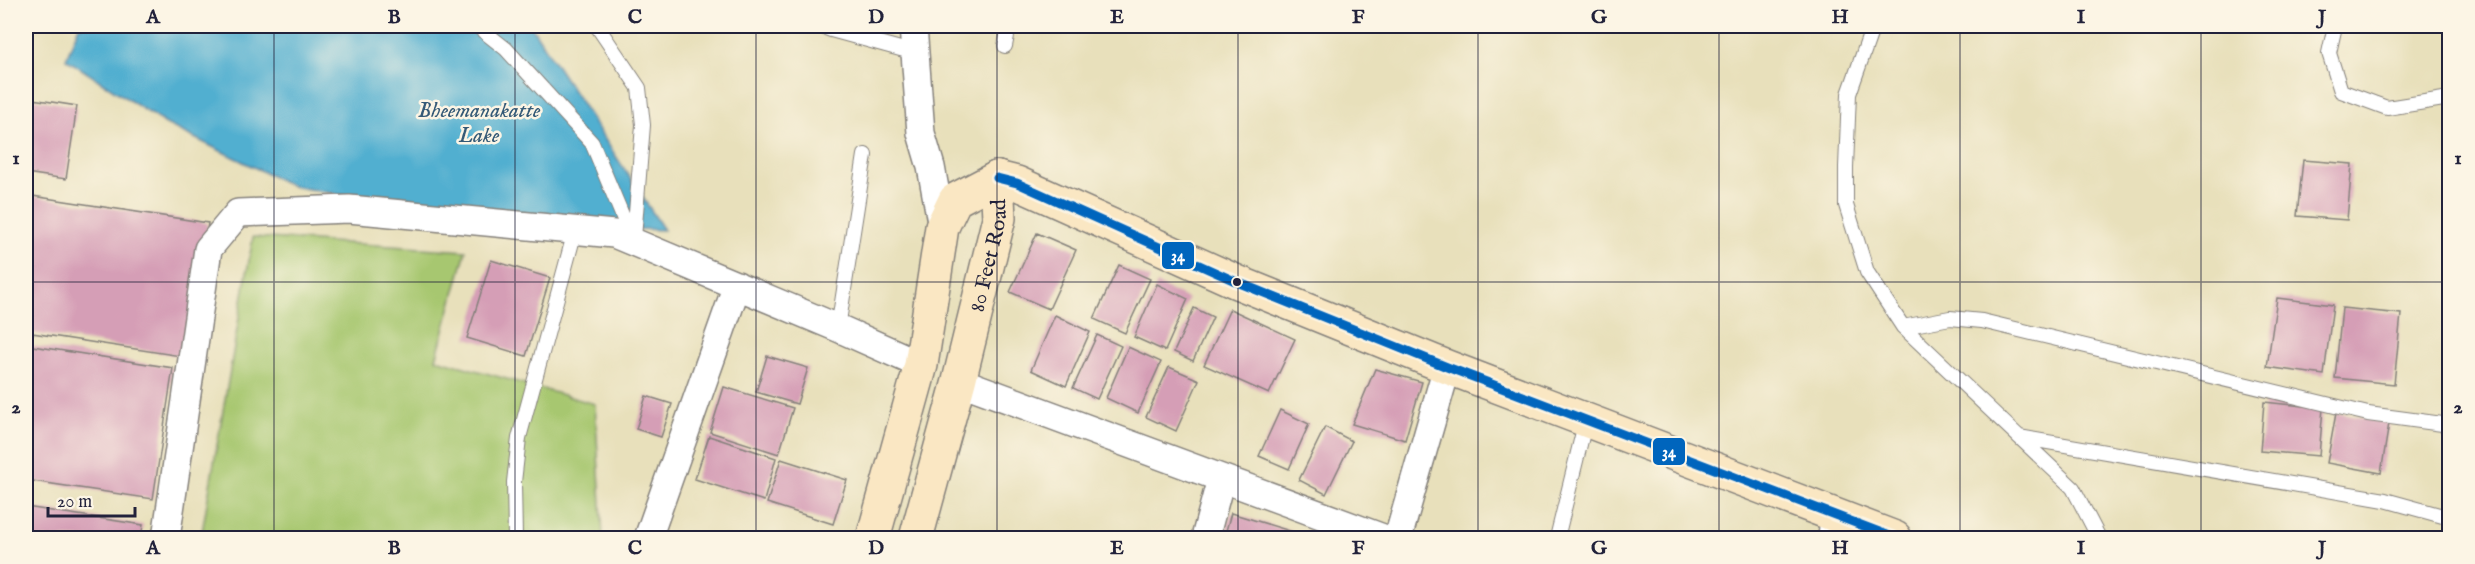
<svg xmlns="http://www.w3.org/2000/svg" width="2475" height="564" viewBox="0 0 2475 564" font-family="'IM FELL English',serif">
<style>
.green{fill:#a7c76f;stroke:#647455;stroke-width:1.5}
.water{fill:#51afd0;stroke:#3a6886;stroke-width:1.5}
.building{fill:#d59eb6}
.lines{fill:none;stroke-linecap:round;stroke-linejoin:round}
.lane-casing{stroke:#85817b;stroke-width:16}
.street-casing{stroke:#85817b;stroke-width:30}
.secondary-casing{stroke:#85817b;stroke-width:36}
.lane{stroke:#fff;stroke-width:14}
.street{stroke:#fff;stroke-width:27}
.secondary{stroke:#fae7c3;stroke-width:33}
.bus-1-casing{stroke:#fcf5e5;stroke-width:14}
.bus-1{stroke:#0065bd;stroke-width:9}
.grid{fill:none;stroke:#22223b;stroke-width:1.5;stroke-opacity:0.55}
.bus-dot{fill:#22223b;stroke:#fcf5e5;stroke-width:2}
.labels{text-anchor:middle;stroke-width:5;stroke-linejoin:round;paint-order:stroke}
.street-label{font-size:21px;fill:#22223b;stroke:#fcf5e5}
.water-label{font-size:22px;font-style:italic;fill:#355a77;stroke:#fcf5e5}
.line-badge{stroke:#fcf5e5;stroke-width:2}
.badge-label{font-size:16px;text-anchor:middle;font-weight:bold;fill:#fff}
.neatline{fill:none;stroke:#22223b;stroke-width:2}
.grid-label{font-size:20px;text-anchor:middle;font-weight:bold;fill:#22223b}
</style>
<rect width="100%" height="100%" fill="#fcf5e5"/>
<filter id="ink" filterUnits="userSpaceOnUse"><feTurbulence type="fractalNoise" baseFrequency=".0167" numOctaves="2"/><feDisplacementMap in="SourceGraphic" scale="12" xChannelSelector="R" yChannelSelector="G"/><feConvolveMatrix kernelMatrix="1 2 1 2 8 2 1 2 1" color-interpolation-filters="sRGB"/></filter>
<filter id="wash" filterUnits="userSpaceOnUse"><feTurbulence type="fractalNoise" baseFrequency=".008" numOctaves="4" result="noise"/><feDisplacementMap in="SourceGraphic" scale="24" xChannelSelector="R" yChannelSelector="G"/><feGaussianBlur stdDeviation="1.35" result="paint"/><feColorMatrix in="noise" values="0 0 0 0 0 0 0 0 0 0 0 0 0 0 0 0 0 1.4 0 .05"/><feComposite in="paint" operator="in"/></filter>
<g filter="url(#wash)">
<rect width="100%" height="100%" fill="#e8e0bb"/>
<path class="green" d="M253,237l213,14 -30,108 159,45 8,134h-402z"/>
<path class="water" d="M79,26h452l133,204 -163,-6 -209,-38 -126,-62 -100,-65z"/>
<g id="blocks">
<path class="building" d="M26,98l51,8 -11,73 -40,-6z
M2303,160l49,4 -5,56 -50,-4z
M26,195l182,28 -21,134 -161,-25z
M1037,233l39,17 -27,59 -39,-17z
M491,260l59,18 -24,78 -59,-18z
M1119,265l31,14 -25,54 -31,-14z
M1157,284l31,15 -23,52 -31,-14z
M2277,298l56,7 -9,70 -57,-8z
M1194,308l19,9 -20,44 -19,-9z
M2342,308l59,6 -7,70 -59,-6z
M1230,309l65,30 -26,55 -65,-29z
M1055,315l35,17 -24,54 -35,-16z
M1097,335l24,11 -24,53 -24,-11z
M26,345l147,23 -20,131 -127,-19z
M1128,347l33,15 -23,51 -32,-15z
M767,356l41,12 -11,36 -41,-12z
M1169,367l30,13 -23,51 -30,-14z
M1375,369l47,13 -17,58 -53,-16z
M724,387l69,21 -14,46 -69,-22z
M646,396l26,8 -11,33 -25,-8z
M2264,402l59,6 -4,48 -59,-5z
M1280,410l29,14 -20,45 -30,-13z
M2336,413l53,10 -8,50 -54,-10z
M1325,427l27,14 -26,53 -27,-14z
M709,436l67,22 -12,43 -69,-22z
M781,459l66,21 -14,44 -66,-21z
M26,507l117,18 -2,13h-115z
M1231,513l82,25h-89z"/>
</g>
</g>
<g filter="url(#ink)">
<use href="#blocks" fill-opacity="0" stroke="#85817b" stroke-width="1.5"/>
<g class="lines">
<defs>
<path id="lane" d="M477,26l29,23 86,94 41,98
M597,26l42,62 4,37 -9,113
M821,26l10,4 84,23
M1873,26l-24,68 -3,73v38l21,67 36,55 170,161 26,50
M2335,26l-6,27 12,38 46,17 63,-10
M1005,46l4,-20
M1903,327l47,-9 32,3 386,93 82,11
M838,328l27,-173
M2019,437l366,63 65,18
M515,538l-1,-56 5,-44 56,-207
M1557,538l29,-118"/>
<path id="street" d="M913,26l8,107 10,34 11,60
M959,381l424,157
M166,538l42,-289 30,-36 111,-4 265,25 224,94 83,37
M648,538l89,-253
M1205,538l16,-59
M1398,538l49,-171
M1832,538l2,-22"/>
<g id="secondary">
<path d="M997,178l20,5 220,99 210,85 448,171"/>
<path d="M873,538l48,-173 21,-138 13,-27 42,-22"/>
<path id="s1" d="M916,538l43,-157 40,-163 -2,-40"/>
</g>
</defs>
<use href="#lane" class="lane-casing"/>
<use href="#street" class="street-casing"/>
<use href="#secondary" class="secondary-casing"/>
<use href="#lane" class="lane"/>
<use href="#street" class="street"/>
<use href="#secondary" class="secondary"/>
<defs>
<path id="bus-1" d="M997,178l20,5 220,99 210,85 448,171"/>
</defs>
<use href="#bus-1" class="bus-1-casing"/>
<use href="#bus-1" class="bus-1"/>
</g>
</g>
<path class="grid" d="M274,26v512M515,26v512M756,26v512M997,26v512M1238,26v512M1478,26v512M1719,26v512M1960,26v512M2201,26v512M26,282h2424"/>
<circle class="bus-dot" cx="1237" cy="282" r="5"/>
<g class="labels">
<g class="street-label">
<text dy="7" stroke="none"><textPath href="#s1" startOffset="292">80 Feet Road</textPath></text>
</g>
<g class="water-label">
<text x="479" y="117">Bheemanakatte<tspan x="479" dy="25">Lake</tspan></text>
</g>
</g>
<g class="line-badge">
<rect x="1161" y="241" width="34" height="29" rx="6" fill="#0065bd"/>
<rect x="1652" y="437" width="34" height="29" rx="6" fill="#0065bd"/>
</g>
<g class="badge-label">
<text x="1178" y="261">34</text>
<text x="1669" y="457">34</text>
</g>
<rect width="2475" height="564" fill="none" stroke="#fcf5e5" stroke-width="66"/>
<path d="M48 507v9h87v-9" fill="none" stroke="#22223b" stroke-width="3"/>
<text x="57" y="507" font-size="18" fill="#22223b" stroke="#fcf5e5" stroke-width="4.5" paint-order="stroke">20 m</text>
<rect x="33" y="33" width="2409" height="498" class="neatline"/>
<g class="grid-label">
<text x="153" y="23">A</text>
<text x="394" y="23">B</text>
<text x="635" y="23">C</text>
<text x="876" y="23">D</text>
<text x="1117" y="23">E</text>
<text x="1358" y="23">F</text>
<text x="1599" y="23">G</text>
<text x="1840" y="23">H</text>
<text x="2081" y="23">I</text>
<text x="2322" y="23">J</text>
<text x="16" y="164">1</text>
<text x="2458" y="164">1</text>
<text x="16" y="413">2</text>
<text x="2458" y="413">2</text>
<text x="153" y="554">A</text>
<text x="394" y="554">B</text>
<text x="635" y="554">C</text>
<text x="876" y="554">D</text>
<text x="1117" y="554">E</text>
<text x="1358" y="554">F</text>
<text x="1599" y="554">G</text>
<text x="1840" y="554">H</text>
<text x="2081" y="554">I</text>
<text x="2322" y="554">J</text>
</g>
</svg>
